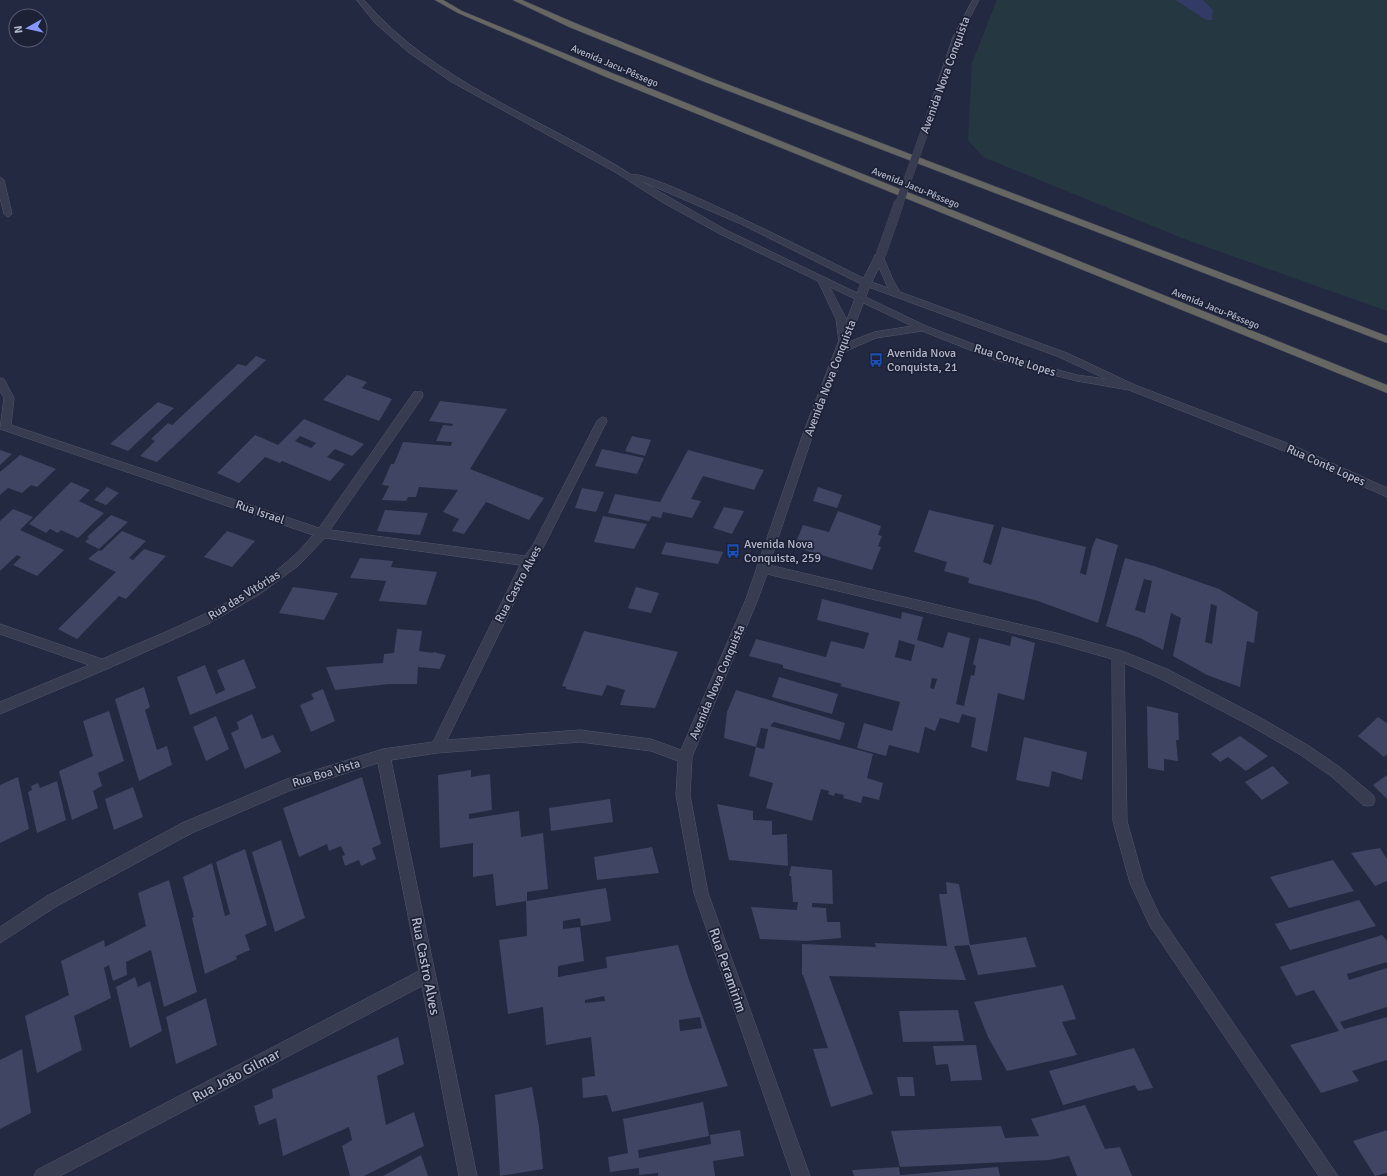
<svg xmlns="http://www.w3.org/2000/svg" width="1387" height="1176" viewBox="0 0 1387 1176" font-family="Signika,sans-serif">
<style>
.green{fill:#253842}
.water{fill:#323b65}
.building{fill:#3f4562;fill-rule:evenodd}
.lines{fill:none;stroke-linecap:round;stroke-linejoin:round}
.pedestrian-casing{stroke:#52576b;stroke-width:1}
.minor-casing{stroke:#52576b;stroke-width:1}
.tertiary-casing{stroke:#52576b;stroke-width:1}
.trunk-casing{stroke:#3f4458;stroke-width:1}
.pedestrian{fill:#383c51;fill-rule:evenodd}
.minor{fill:#383c51;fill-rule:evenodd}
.tertiary{fill:#383c51;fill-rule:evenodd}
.trunk{fill:#666662;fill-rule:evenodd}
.minor-bridge-far1-casing{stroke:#52576b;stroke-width:8;stroke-linecap:butt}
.minor-bridge-casing{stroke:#52576b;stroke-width:10;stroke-linecap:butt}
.minor-bridge-far1{stroke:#383c51;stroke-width:8}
.minor-bridge{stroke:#383c51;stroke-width:10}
.labels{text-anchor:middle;stroke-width:3.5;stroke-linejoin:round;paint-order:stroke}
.far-street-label{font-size:10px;fill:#b4b7cb;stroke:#1c2136}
.street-label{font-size:12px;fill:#b4b7cb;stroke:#1c2136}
.poi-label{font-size:12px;fill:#b4b7cb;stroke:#1c2136;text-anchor:start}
.near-street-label{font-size:14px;fill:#b4b7cb;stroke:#1c2136}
</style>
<rect width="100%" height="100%" fill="#232941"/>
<path class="green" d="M997,0h178l31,20h6l1,-10 -10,-10h184v311l-200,-71 -204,-83 -15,-17 4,-77z"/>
<path class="water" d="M1175,0h28l10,10 -1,10h-6z"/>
<path class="building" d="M256,356l10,4 -109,102 -17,-6 15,-15 -4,-2 17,-16 4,2 66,-61 8,2z
M347,375l20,7 -5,6 30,11 -13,22 -56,-21z
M440,401l67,8 -37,60 74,29 -15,22 -43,-18 -22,32 -12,-3 7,-12 -16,-7 15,-22 -39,-3 -3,10h-8l-2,4 -24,-1 7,-14 -7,-1 9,-21h3l9,-22 48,4 1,-4 -16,-1 7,-16 9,1 1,-2 -24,-3z
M158,402l16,6 -46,43 -18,-7z
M304,419l60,25 -12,12 -17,-7 -8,8 18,7 -15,17 -48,-20 -2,2 -15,-6 -26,26 -22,-10 38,-38 23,10zM300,436l16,7 -5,5 -16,-7z
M632,436l19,4 -6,16 -20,-5z
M602,449l42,9 -7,16 -42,-8z
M0,450l12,4 -12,11z
M688,450l76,20 -10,20 -51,-14 -12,23 10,2 -9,17 -29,-6 -2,6 -9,-2 -3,5 -41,-8 7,-19 45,8z
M20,455l36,14 -19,18 -6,-2 -9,8 -14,-5 -8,7v-23z
M71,482l19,8 -11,11 25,12 -26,25 -17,-8 -3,3 -8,-4 -4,4 -17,-9z
M107,487l12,6 -13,12 -12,-5z
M818,487l24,8 -5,13 -24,-7z
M582,488l22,4 -8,20 -21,-4z
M724,507l20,4 -12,23 -19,-6z
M13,509l20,8 -13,13 44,20 -27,26 -24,-11 8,-8 -4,-2 -17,16v-50z
M385,510l43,3 -8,22 -43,-4z
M929,510l65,15 -11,37 8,3 11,-38 84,20 -6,26 6,2 6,-27 4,-10 22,7 -20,78 -60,-22 -70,-18 1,-5 -25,-7 3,-9 -33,-10z
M838,511l43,15 -3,9 4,1 -4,10 3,1 -9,23 -78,-23 9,-22 26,7z
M111,515l17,7 -29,27 -14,-7 4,-4 -2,-1z
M603,516l44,8 -13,25 -40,-7z
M122,531l24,10 -17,17 4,2 11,-11 22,7 -40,43 -7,-3 -42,43 -19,-10 58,-57 -28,-13 11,-9 2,1z
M227,531l28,10 -23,26 -28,-10z
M666,542l57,10 -5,12 -57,-10z
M360,558l33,3 -2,6 46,5 -11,33 -47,-4 7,-20 -36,-3z
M1125,558l29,8 65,23 39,23 -4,31 -7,-2 -7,46 -33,-12 -34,-19 8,-38 -10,-5 -8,37 -23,-12 -34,-12zM1144,579l8,2 -7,32 -10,-3zM1211,604l6,2 -5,38 -7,-2z
M293,587l45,6 -14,27 -45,-7z
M636,587l23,6 -8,20 -23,-5z
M822,599l79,20 1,-7 21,5 -6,23 26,8 5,-16 22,6 -14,66 8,2 7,-31 3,1 2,-10 -3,-2 6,-26 31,8 2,-10 23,7 -11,57 -26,-7 -11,59 -16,-5 5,-29 -14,-4 -3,9 -19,-5 -5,13 -10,-4 -6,26 -30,-8 -3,11 -29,-8 7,-25 28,8 8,-29 -60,-16 2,-2 -59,-16v-3l-34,-9 7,-17 70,18 5,-16 33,8 5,-16 -52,-13zM899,640l16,5 -4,16 -16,-4zM932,678l5,1 -3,10 -4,-1z
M397,629l25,2 -3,20 14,2v-1l13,3 -6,14 -22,-2 -1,17h-28l-54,6 -9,-23 57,-4 1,-9 10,-1z
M584,631l94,21 -23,56 -35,-3 5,-15 -18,-5 -5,11 -36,-7v-2l-4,-1z
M244,659l12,29 -66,27 -13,-38 28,-12 11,29 9,-4 -8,-20z
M779,677l59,17 -6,20 -60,-17z
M144,687l6,20 -5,3 12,40 10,-4 5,19 -33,16 -24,-82z
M323,689l12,32 -24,11 -11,-27 14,-6 -3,-5z
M736,690l109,33 -5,17 -66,-18 -4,4 103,28 -6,24 16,5 -4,17 -16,-4 -2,7 -18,-5 1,-3 -9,-2 -1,3 -6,-2 1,-3 -8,-2 -9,32 -46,-13 7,-25 -24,-7 7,-29 8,2 4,-20 -7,-1 -5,19 -32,-9 3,-26z
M1147,706l31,7 1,27h-3l2,21 -14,-2v12l-16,-3z
M109,711l15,50 -26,12 4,13 -9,5 5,17 -26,12 -13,-49 34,-15 -10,-35z
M252,714l9,23 1,2 11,-4 8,17 -36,17 -14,-36 8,-4 -2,-7z
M216,716l13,33 -23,12 -13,-34z
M1378,717l9,6v31l-3,3 -26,-21z
M1240,736l28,20 -22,15 -18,-14 -8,5 -9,-8z
M1024,737l63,15 -5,28 -30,-9 -3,16 -33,-7z
M1273,766l16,17 -27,17 -17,-18z
M471,770v7l19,-3 2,36 -23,4v5l50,-8 2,26 22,-4 5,56 -21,3v9l79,-13 5,33 -30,5 -1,-8 -17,3v8l17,-2 4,34 -26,5v11l49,-9 -1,-11 72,-12 11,35 39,106 -116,26 -5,-17 -24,3 -1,-20 13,-2 -4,-39 -45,8 -3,-38 -35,7 -9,-74 28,-4 -1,-35 -30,5 -3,-32 -20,3v-34l-33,5 -2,-73zM604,996l1,5 -20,2v-3zM700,1017l2,11 -22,3 -1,-11z
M1387,775v24l-14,-14z
M18,777l11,52 -29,14v-58z
M362,777l19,67 -9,4 4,11 -15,7 -2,-6 -14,6 -3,-10 3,-1 -4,-9 -12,5 -2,-7 -28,13 -16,-49z
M57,781l9,39 -29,13 -9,-41 4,-2 -1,-4 7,-3 2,5z
M133,787l10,30 -29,13 -9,-31z
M610,799l3,23 -62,9 -2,-23z
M717,804l36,7v9l19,1v14l15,-1 1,32 -59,-6z
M281,840l24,78 -30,14 -23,-80z
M652,847l7,26 -62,7 -3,-23z
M1380,848l7,11v22l-12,5 -24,-33z
M245,849l22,76 -22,10 5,15 -14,6 1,3 -32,15 -13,-56 2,-1 -11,-40 29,-14 13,53 5,-2 -14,-52z
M1333,860l21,31 -65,17 -19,-31z
M791,866l41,4 1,34 -21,-1v4l14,1 1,14h13l1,16 -35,3 -46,-2 -9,-32 46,3 1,-8h-5l-2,-26h-2z
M169,880l28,112 -33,15 -13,-57 -25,12 1,13 -14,6 -4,-16 -5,3 7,30 -37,18 8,34 -45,23 -12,-57 44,-21 -8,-34 43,-21 1,7 41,-21 -8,-33z
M946,882l13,2 11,61 56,-8 10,30 -58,8 -9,-30 -15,1 12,34 -137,-4 44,118 -42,13 -18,-58 15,-1 -25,-73h-1v-31l74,3 -1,-4 72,3 -8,-52h8z
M1359,900l17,26 -86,24 -15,-26z
M1382,935l5,6v21l-40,12 2,6 38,-12v39l-47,15 4,7 43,-12v43l-35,11 7,10 -38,12 -31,-48 49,-14 -25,-41 -18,6 -16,-29z
M135,977l3,10 12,-6 12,50 -32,17 -14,-61z
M1063,985l13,34 -14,3 15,33 -70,16 -19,-34 -14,-35z
M206,998l11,47 -41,19 -10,-47z
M958,1010l6,31 -61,1 -4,-31z
M398,1037l6,27 -27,12 9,49 28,-13 10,34 -60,30h-14l-8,-30 10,-6 -3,-13 -66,29 -7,-38 -17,7 -5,-19 19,-8 -1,-9z
M976,1045l6,35 -31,1 -3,-17 -12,1 -3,-19z
M1134,1048l19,40 -15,3 -3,-6 -72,20 -14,-34z
M22,1049l9,64 -31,16v-69z
M897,1077h16l2,19h-15z
M532,1087l7,40 4,42 -43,7 -5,-81z
M703,1102l6,34 -71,14 1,8 72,-14 -1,-9 30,-5 4,26 -31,5 2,15h-57v-3l-19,2v-7l-29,4 -2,-15 20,-4 -5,-34z
M1085,1105l20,44 15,-2 12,29h-55l-8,-20 -20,4 -149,7 -9,-36 110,-5 4,12 34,-2 -8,-17z
M1387,1130v43l-12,3 -22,-35z
M421,1155l7,21h-45z
M899,1167l1,8 98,-8 2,9h-146l-2,-6z"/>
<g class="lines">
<defs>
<path id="pedestrian" d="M0,177l4,3 8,34 -4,3 -4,-3 -4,-16z"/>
<path id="minor" d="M973,0h6l-19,37 -22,68 -7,2 -1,-2 23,-68z
M881,251l5,3 -15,29 -57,148 -45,134 287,68 66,18 45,18 94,49 48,28 32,22 32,27 2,5 -2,5 -5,1 -5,-1 -32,-29 -32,-22 -48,-28 -94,-49 -33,-14 3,158 17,61 16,34 178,260h-19l-169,-250 -20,-43 -17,-62 -1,-162 -56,-16 -289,-69 -9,25 -66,158 -2,38 18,98 102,283h-18l-98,-283 -18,-98 2,-34 -27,-10 -71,-9 -143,11 -46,7 86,416h-18l-37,-190 -362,190h-26l3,-6 382,-199 -41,-208 -89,28 -97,42 -135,73 -57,37v-16l47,-31 135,-73 105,-44 96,-30 50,-7 87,-177 -195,-27 -27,28 -38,28 -52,30 -101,45 -107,45v-12l89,-37 -89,-31v-10l102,35c60,-26 141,-56 188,-100 9,-7 16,-16 23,-24l-313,-106 4,-31 -4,-7v-13l4,1 10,19 -3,27 308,103 95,-136h8l1,3 -1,3 -92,132 195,26 8,-11 64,-124 5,-4 4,1 1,3 -64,127 -10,16 -86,176 133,-10 71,9 30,11 65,-151 58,-168 57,-148 15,-29z"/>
<path id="tertiary" d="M357,0h7c71,83 178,118 268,175 13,-8 211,93 237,106l19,7 -14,-32 5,-3 3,1 11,26 7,12 167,61 68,32 157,60 95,43v9l-103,-46 -155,-61 -52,-9 -82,-21 -73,-29 -46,7 -30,13h-8l-1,-2 6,-4 -4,-3 -3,-23 -18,-38 -98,-47 -58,-32 -47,-30 -165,-91 -42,-29 -33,-29zM641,181l102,44 120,60 196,72 47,22 -29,-4 -75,-20 -76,-29 -200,-96zM830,287l82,39 -38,6 -25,10 -3,-23z"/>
<path id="trunk" d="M435,0h8l19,11 150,62 775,312v8l-781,-316 -148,-64z
M513,0h9l53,23 136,55 676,258v7l-682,-261 -136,-55z"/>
</defs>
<use href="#pedestrian" class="pedestrian-casing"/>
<use href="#minor" class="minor-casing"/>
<use href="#tertiary" class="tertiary-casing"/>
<use href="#trunk" class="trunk-casing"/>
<use href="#pedestrian" class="pedestrian"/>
<use href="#minor" class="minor"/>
<use href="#tertiary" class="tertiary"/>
<use href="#trunk" class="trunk"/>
<defs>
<path id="minor-bridge-far1" d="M899,204l35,-99"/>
<path id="minor-bridge" d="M881,254l18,-51"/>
</defs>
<use href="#minor-bridge-far1" class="minor-bridge-far1-casing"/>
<use href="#minor-bridge" class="minor-bridge-casing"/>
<use href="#minor-bridge-far1" class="minor-bridge-far1"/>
<use href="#minor-bridge" class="minor-bridge"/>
</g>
<defs>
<symbol id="bus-bare" viewBox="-9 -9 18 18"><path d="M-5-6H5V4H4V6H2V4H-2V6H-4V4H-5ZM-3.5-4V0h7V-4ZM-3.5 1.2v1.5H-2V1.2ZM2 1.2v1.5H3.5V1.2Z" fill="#1a4fb4" stroke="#1c2136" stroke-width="2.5" paint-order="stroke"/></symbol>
</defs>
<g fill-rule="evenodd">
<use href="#bus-bare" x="866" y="350" width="20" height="20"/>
<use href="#bus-bare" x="723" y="541" width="20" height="20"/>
</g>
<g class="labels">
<g class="far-street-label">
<text transform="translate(615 65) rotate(23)" y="4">Avenida Jacu-Pêssego</text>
<text transform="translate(916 187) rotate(22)" y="4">Avenida Jacu-Pêssego</text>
<text transform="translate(1216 308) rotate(22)" y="4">Avenida Jacu-Pêssego</text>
</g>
<g class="street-label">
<text transform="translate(945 75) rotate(-70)" y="4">Avenida Nova Conquista</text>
<text transform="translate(1015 360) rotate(17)" y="4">Rua Conte Lopes</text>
<text transform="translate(830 378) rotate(-69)" y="4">Avenida Nova Conquista</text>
<text transform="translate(1326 465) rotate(24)" y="4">Rua Conte Lopes</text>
<text transform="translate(260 512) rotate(19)" y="4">Rua Israel</text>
<text transform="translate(518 584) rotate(-62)" y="4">Rua Castro Alves</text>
<text transform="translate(244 595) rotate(-32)" y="4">Rua das Vitórias</text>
<text transform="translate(717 682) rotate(-67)" y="4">Avenida Nova Conquista</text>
<text transform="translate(326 773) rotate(-17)" y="4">Rua Boa Vista</text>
</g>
<g class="poi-label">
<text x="887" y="357">Avenida Nova<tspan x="887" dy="14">Conquista, 21</tspan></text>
<text x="744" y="548">Avenida Nova<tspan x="744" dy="14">Conquista, 259</tspan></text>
</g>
<g class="near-street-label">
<text transform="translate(426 966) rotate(79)" y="5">Rua Castro Alves</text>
<text transform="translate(728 970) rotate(71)" y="5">Rua Peramirim</text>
<text transform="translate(236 1075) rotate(-28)" y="5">Rua João Gilmar</text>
</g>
</g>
<g transform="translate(28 28) rotate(262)"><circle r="19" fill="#1c2136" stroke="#595d72"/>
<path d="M0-3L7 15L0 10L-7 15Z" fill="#8697ff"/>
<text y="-6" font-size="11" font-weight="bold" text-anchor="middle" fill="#b4b7cb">N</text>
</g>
</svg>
